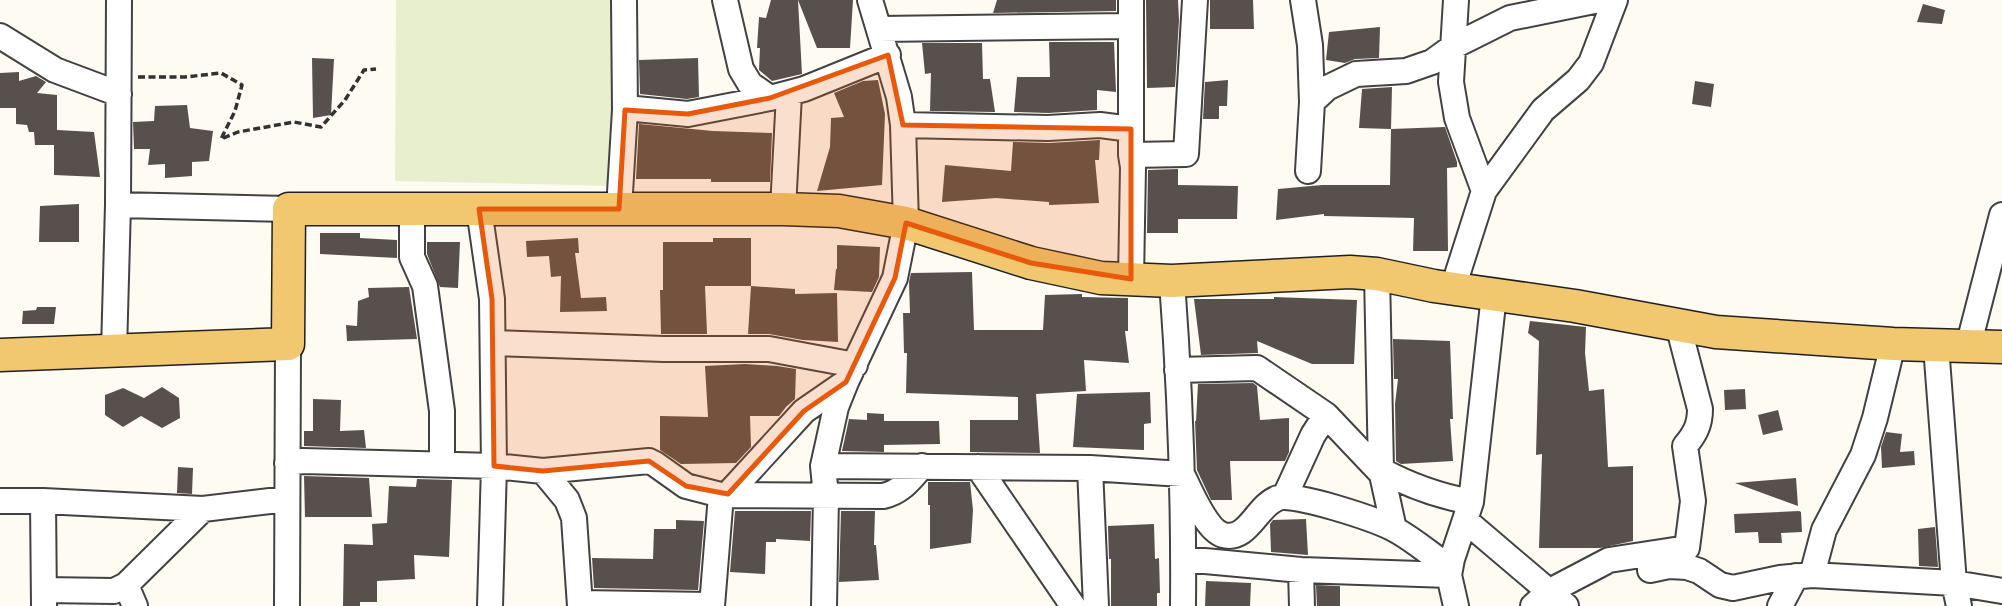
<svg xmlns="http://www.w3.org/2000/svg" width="2002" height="606" viewBox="0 0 2002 606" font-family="'Source Serif 4',serif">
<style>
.pitch{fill:#e7efce}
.building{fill:#58504c}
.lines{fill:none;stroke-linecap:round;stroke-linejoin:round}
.minor-casing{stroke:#424242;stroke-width:28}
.major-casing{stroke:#202020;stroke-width:35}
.path{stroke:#313131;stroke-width:3.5;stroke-dasharray:7 3.5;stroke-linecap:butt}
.minor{stroke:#fff;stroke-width:24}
.major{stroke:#f1c770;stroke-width:32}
.marked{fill:#e8590c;fill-opacity:0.2;stroke:#e8590c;stroke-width:5;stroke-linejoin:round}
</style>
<rect width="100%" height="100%" fill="#fefbf3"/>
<path class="pitch" d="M396,0h216l6,186 -223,-5z"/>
<path class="building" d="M771,0h82l-3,48h-33l-19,-48 4,74 -30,7 -13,-11 1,-22h-3l2,-31 7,1z
M997,0h119v11l-123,2z
M1146,0h32l1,20 -4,67 -28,1z
M1210,0h43l1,29h-44z
M1923,4l22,6 -3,14 -25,-2z
M1380,27l-1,31 -24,1 -10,4 -19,-3 3,-28z
M1049,42h65l2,50 -19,-2v20l-49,3 -34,-1 3,-35h33z
M922,43h60l1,36h7l5,33 -65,-1 1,-38 -6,1z
M312,58l22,1 -3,56 -18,3z
M698,58l1,39 -12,2 -47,-5 -1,-34z
M19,72v9l17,-5 10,6 -9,11 20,2v35l37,2 6,45 -46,-2v-30h-19l-1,-13h-5l-2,-7 -11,-1v-16h-16v-35z
M878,80l7,34 -3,71 -65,6 13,-44 1,-29 13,-1 -10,-24 29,-12z
M1228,80l-1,26h-8v13h-16l2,-37z
M1695,81l19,3 -3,23 -19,-3z
M1392,87l-1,42 -32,-1 3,-39z
M187,105l3,23 23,3 -4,30 -17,1v14l-27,2v-14l-17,1 2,-16h-16l-1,-27 21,-1 1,-15z
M639,124l74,7 59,2 -2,49h-59v-3h-75z
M1445,127l12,35v5l-10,1 1,83h-35l1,-33 -90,-2v-2l-48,6 2,-31 44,-4h68l1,-56z
M1100,140l-1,20h-4l4,43 -50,2v-3l-53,-4 -54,4 3,-37 66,6 2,-29 36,1z
M1178,169v16l60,1 -1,33h-59v14h-31l1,-63z
M79,204v38h-40l1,-36z
M320,233h40v5l37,2v18l-77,-4z
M578,238l1,15h-4l6,45 25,-1 1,14 -47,1 1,-36 -10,1 -2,-21 -22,1 -1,-16z
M713,238h38v48h-46l2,48h-46l-1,-44h3v-48h50z
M427,242h33l-2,46 -18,-1 -13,-33z
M837,245l43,2 -1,30 -7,15 -38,-2 2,-21h1z
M972,272l2,58h69l2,-35 37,-1v3l46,1v33h-3l4,32 -45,-3 2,31 -50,3 4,59 -70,-1v-32h48v-23l-112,-4 1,-40h-3l-1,-40h7l-1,-31 2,-9z
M751,286l44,3v5l42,-1 1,49 -35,-2 -34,-6h-21z
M409,287l8,52 -70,2 -1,-16 11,1 1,-25 11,-4 -1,-9z
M1274,297l83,3 -3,64h-42l-55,-23 1,12 -57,2 -7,-56h80z
M37,307h19l-2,17h-32l1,-13 13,-1z
M1530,321l56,6 -1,26 4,38 15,-2 4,78 25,-1v75l-33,7h-61l3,-94 -6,1 3,-114 -11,-8z
M1393,339l57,2 3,78h-3l3,42 -52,3 -5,-3 -1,-57 3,-25h-4z
M745,364l32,2 19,3 -1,30 -9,8 -7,9h-29l1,31 -15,16 -55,1 -21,-14v-34l48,1 -3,-51z
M1253,383l4,3 3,34 29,-2v34l-4,9h-55l2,39h-21l-14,-30 -2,-49h1l2,-37z
M162,387l17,11 1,20 -18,10 -21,-12 -18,11 -18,-12v-20l18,-7 21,10z
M1745,389l1,20 -21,1 -1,-20z
M1150,392l1,31 -7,1v26l-71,-3 4,-53z
M313,399l28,1 -1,31 24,-1 2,18 -62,-2v-15h9z
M1778,410l5,20 -20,5 -5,-20z
M867,413l17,1v7h55l1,23 -56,1v7l-42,-1 7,-32 18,1z
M1886,432l16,2 -2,18 14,-1 1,14 -33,3 -1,-21z
M178,467l15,1 -1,26 -15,-1z
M304,476l65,2 3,39h-67z
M1796,478l2,28 -63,-23z
M417,479l35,1 -3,77 -35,-2 1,24 -38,2v21h-17v4h-17l1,-62 29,1 -1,-21 15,-1 2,-37 27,1z
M928,482h42l3,28 -2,33 -41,6v-44h-2z
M735,511h76l-1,30 -34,-2v3h-10l-1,32 -35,-2z
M841,511h34l-1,34h2l3,35 -40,2z
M1799,511l2,1 1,20 -21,1 1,10h-23l-1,-11 -23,1 -1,-19z
M1306,519l2,36 -37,-3 -1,-28 3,-4z
M676,520l28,1 -6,69 -104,-2 -2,-30 61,1 1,-30h22z
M1154,524l1,35 4,-1 1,35h-3v13h-46v-47h-2l-1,-33z
M1935,527l3,40 -19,-1 -1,-37z
M1206,581l45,2 -1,23h-45z
M1316,585l24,1v20h-23z"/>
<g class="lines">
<defs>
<path id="minor" d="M624,0l1,110
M725,0l16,69 9,15 20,14 34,-9 84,-34
M1303,0l7,45 2,57 -4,69
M879,29l252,-3
M0,36l55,34 64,24
M1312,102l15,-14 29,-14 50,-3 26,-9 22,-16 56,-28 89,-18
M903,125l145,3 52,-3 31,4
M1131,155l55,-1 9,-154
M1484,191l59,-81 35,-30 13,-17 24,-63
M118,205l171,4
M479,209l13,90 2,167 -4,140
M619,209l6,-99 11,-1 52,5 82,-16
M783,209l6,-115
M412,210v47l13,29 17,125v53
M1377,274l4,196 13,59
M1131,279l2,-112 -2,-12v-155
M1172,281c8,108 12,217 11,325
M1453,288l31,-97 -27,-73 -6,-36 5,-82
M493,343l171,6h105l86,16
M1936,346l18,237 48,8
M1968,347l34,-132
M114,351l4,-146 1,-205
M1177,370l80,-2 69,47 56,59
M287,463l16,-2 191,5 49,5 106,-10 6,3 31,22 35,9 162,1c18,-4 27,-16 39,-30
M823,466l267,2 92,6c8,16 24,56 41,61 25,7 34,-30 55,-37 16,-6 96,21 114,30 20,10 39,27 58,40
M978,467l95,139
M1090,468l6,138
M1381,470c29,16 58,26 90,32
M543,471l24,29 7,18 6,88
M728,494l76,-83 42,-29
M1285,496l28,-61 13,-20
M0,501h43l160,8 84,-10
M43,501l1,104
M1466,521l100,85
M1183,559l118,11 148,5
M1301,570l1,36
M1650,570l19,-4 18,1 12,4 21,14 13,3 47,-10 32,-3 142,8 5,23
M1812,575l12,-45 39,-75 12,-37 18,-74
M126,585l9,21
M44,590l70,1 12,-6 77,-76
M580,603l131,2v-3
M287,606l1,-262
M712,606l9,-111
M824,606l2,-110 -3,-30 6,-27 7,-32 10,-25 49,-104 11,-55 -3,-98 -4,-28 -29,-97
M1456,606l-7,-31 3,-16 19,-57 23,-207
M1533,606l17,-15 59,-31 78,-12 6,-47 -8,-55c10,-12 15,-21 15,-37l-22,-84
M1780,606l16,-30"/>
<path id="major" d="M0,355l288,-11 1,-135h494l56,2 67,12 125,40 70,15 71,3 178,-9 27,2 57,12 141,20 141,26 177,12 109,3"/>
</defs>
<use href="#minor" class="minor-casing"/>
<use href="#major" class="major-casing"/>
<path class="path" d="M138,77h47l36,-4 21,12 -7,26 -14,28 17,-7 56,-10 27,5 24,-27 19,-30 12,-1"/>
<use href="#minor" class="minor"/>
<use href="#major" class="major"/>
</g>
<path class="marked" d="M888,55l15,70 228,4v150l-100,-16 -125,-40 -11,55 -49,104 -42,29 -76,83 -42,-8 -37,-25 -106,10 -49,-5 -2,-167 -13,-90h140l6,-99 63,4 82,-16z"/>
</svg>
